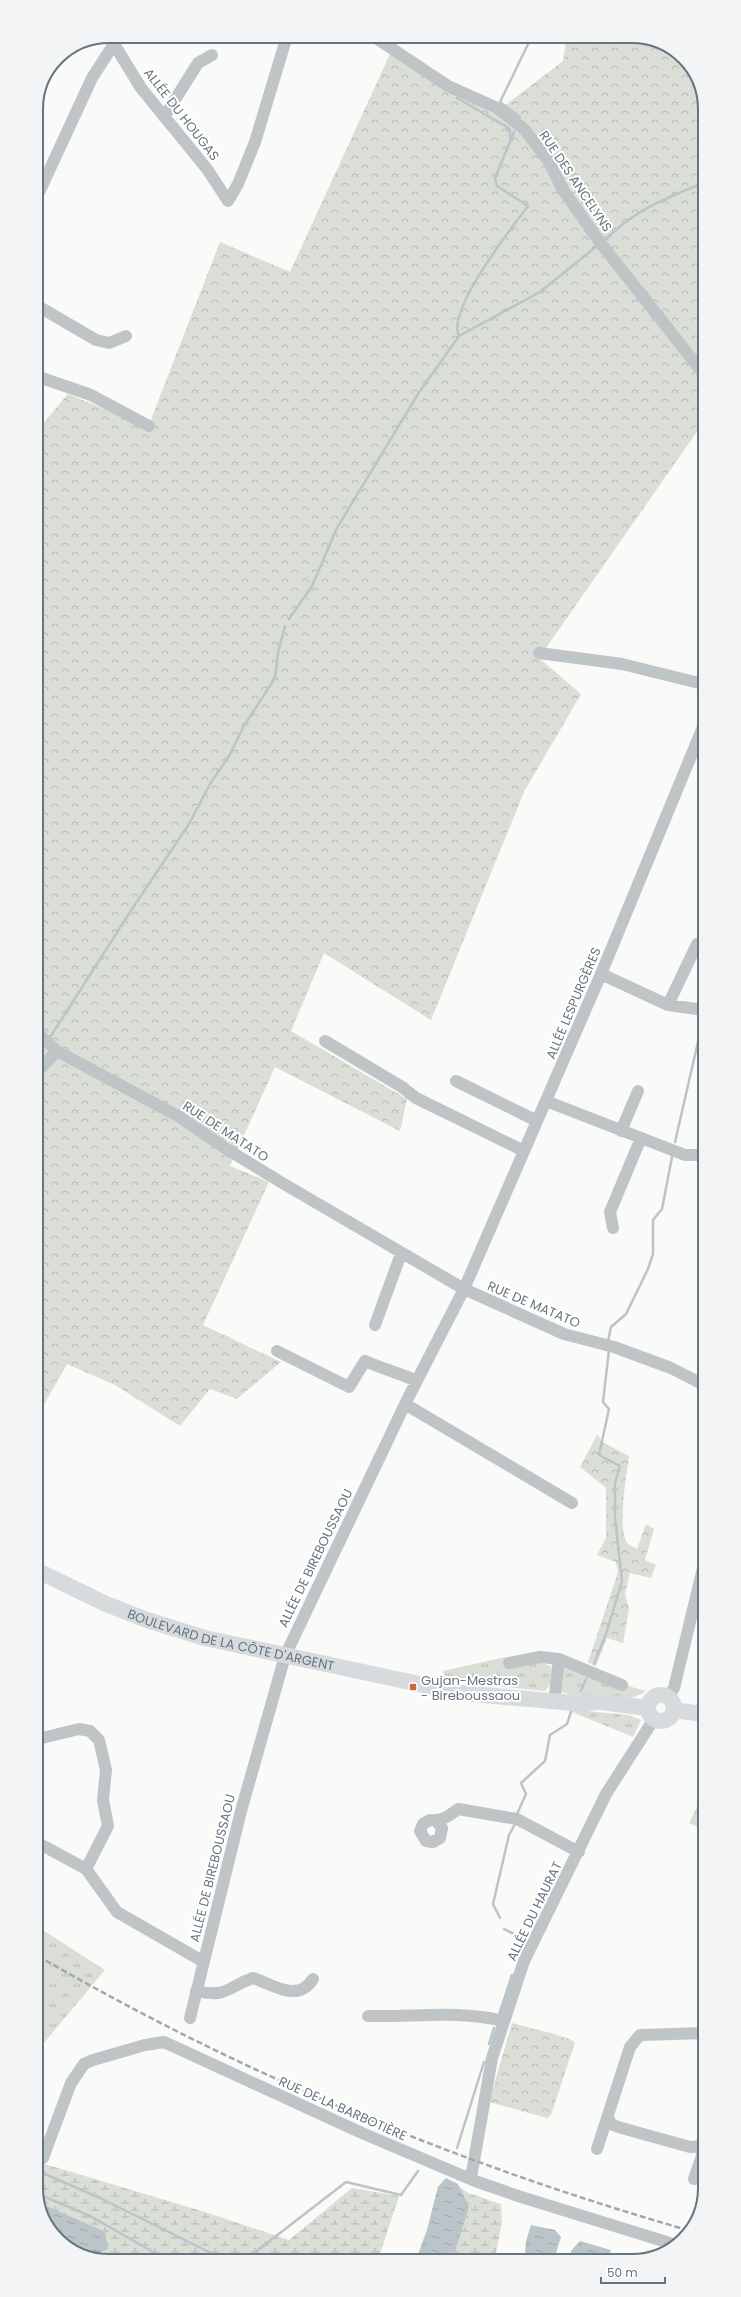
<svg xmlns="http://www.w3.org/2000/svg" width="741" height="2297" viewBox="0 0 741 2297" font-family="Poppins,sans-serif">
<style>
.grass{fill:url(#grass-tufts)}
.forest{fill:url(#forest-crowns)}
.wetland{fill:url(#wetland-marsh)}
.water{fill:url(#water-ripples)}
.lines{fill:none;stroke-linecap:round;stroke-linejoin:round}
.stream{stroke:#bbc4c8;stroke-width:2.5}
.minor{stroke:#bfc4c7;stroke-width:12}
.major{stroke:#d8dbde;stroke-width:16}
.rail{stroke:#a2a8ad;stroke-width:2.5;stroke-dasharray:6 3;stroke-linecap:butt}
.poi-dot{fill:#d06642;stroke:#fff;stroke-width:1.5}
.labels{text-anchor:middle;stroke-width:4;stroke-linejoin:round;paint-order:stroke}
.street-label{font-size:13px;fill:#67757f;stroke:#fff}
.poi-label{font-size:13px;fill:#67757f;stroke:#fff;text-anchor:start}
.rim{fill:none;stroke:#67757f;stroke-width:2}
</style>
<defs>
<pattern id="grass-tufts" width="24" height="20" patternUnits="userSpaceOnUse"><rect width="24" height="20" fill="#daded7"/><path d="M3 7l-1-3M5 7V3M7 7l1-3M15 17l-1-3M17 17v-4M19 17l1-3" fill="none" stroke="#b5b9b4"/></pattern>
<pattern id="forest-crowns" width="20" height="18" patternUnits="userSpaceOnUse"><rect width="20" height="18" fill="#daded7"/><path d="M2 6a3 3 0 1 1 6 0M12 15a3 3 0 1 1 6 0" fill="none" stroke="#b5b9b4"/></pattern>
<pattern id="wetland-marsh" width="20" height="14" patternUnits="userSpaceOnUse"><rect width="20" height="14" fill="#daded7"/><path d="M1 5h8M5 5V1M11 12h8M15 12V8" fill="none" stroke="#b5b9b4"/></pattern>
<pattern id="water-ripples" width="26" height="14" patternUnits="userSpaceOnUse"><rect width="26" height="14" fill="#bbc4c8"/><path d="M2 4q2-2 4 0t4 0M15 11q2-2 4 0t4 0" fill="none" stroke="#9ca4a8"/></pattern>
</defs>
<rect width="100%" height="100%" fill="#fafaf8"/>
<path class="grass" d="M506,1657l3,10 32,-4 10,3c3,8 0,20 -6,25l-99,-10 -3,-10z
M565,1668l54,20 9,-2 18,5c-25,16 -55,6 -83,2l-3,-4 2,-19z
M565,1709l64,6 12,5 -8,17z
M38,1927l67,43 -67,80z"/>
<path class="forest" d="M567,36h70l43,18 23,36v268l-4,3 4,7v55l-164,235 42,36 -57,98 -93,228 -107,-67 -33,78 116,68 -7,32 -125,-64 -45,99 39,16 -66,143 78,37 -44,37 -27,-10 -30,37 -65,-41 -48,-21 -29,51 -2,-983 32,-38 80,33 72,-185 70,30 100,-218 104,60 69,-53z
M597,1435l7,8 25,13c-3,22 -10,63 -4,83 2,6 7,7 12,10l9,-25 8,5 -9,31 11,5 -5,13 -21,-5 -5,21 4,15 -6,34 -16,-5 -11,28 -8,-4 30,-90 -2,-10 -19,-7 9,-17v-50l-26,-21z
M705,1790v40l-16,-7z
M512,2023c22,7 43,9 63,19l-24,73 -4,3 -58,-16z"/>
<path class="wetland" d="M38,2162l167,50 84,28 63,-52 47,8 -21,64 -274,1 -43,-18 -23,-36z
M446,2178l22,15 33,11 1,18 -7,37 -79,1 11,-30 11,-43z"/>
<path class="water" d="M446,2178l12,6 11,23 -14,44 -13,4 -1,4 -25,1 11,-30 11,-43z
M38,2202l67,30 3,17 -17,7 -30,-13 -23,-36z
M531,2225l24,5 6,7 -7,22h-12l-17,-6 1,-12z
M580,2241l31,9 -3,9h-38l1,-8z"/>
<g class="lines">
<path class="stream" d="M457,98l50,29 3,3v9
M520,117l-20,-15 32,-66
M605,240c31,-31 58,-40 98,-57
M459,336c-13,-24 52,-108 69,-130l-31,-20 -2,-8 19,-46
M289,619l23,-33 25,-58 81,-134 41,-58 81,-44 57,-46
M49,1039l83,-130 57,-85 21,-40 19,-28 15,-30 31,-48 3,-25 7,-27
M675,1142l28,-122
M608,1341l3,-14 15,-13 22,-45 5,-15v-34l9,-11 10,-52
M594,1664l12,-30 16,-53 -7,-63v-35l5,-17 -21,-11 10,-46 -6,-7 6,-52
M581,1691l5,-12
M517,1814l9,-20 -5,-11 24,-22 5,-26 17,-11 5,-15
M500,1918l-7,-14 16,-69 6,-11
M504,1929l18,9 1,7
M499,2015l13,-40
M489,2044l5,-16
M457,2148l27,-86
M38,2171l62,27 125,62
M38,2194l52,22 79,45
M245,2260l101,-78 55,13 17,-24"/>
<path class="minor" d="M373,36l75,50 49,22 27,21 24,31 15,30 36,51 104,132
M114,44l27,44 66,81 21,32
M164,117l34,-54 14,-8
M36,199l56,-121 27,-42
M228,201l10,-17 17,-42 32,-106
M36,305l60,35 13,3 17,-7
M36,376l55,19 58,31
M539,653l83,11 81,20
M601,974l67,31 36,5
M668,1005l29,-61
M37,1032l20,19 121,65 47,32 59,36 180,105 100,45 50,13 57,21 33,17
M325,1041l77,46 14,11 108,53
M37,1072l20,-21
M456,1081l81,40
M546,1101l139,54h19
M621,1131l17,-40
M613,1228l-3,-16 31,-74
M375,1325l26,-71
M277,1351l72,36 16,-26c18,8 34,12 52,20
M405,1404l167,99
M509,1663l31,-6 19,2 63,26
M555,1695l4,-36
M668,1697l6,-9 30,-124
M38,1739l41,-10 11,2 9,9 7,30 -3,30 5,26 -22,43
M437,1822l5,6 -2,10 -7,4 -7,-1 -6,-10 3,-7 7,-4c13,1 17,-3 28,-11l59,10 62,33
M38,1843l48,26 31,43 87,50
M196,1991c33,7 30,-4 57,-13 21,7 45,25 60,1
M368,2016c48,1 88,-6 136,5
M190,2018l51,-207 44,-155 122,-256 57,-111 137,-315 102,-247
M608,2118l3,6 7,3 72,20 11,-1 4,-5
M597,2149l33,-102 10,-12 65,-2
M43,2158l28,-75 13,-19 9,-4 52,-15 19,-3 198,91 113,48 43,15 155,48
M471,2178l21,-120 32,-97 82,-167 48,-75
M694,2179l8,-23 -1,-10"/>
<g class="major">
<path id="s1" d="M38,1571l68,33 41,16 58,18 256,55 124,11 11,-2"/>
<circle cx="661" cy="1708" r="13"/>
<path d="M586,1700l61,8"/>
<path d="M673,1710l31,4"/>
</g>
<path class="rail" d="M38,1956c205,119 425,210 653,275"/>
</g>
<rect class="poi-dot" x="409" y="1683" width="8" height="8" rx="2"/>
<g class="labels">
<g class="street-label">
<text transform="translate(182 114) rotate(52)" y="5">ALLÉE DU HOUGAS</text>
<text transform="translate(576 181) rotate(56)" y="5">RUE DES ANCELYNS</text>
<text transform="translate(573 1003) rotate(-67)" y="5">ALLÉE LESPURGÈRES</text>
<text transform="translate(226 1131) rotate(33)" y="5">RUE DE MATATO</text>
<text transform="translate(534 1304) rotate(23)" y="5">RUE DE MATATO</text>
<text transform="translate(315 1558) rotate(-64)" y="5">ALLÉE DE BIREBOUSSAOU</text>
<text dy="5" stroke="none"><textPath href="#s1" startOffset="206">BOULEVARD DE LA CÔTE D'ARGENT</textPath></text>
<text transform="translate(212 1868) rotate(-76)" y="5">ALLÉE DE BIREBOUSSAOU</text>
<text transform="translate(534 1911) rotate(-64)" y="5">ALLÉE DU HAURAT</text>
<text transform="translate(343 2108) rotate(24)" y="5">RUE DE LA BARBOTIÈRE</text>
</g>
<g class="poi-label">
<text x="421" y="1685">Gujan-Mestras<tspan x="421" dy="15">- Bireboussaou</tspan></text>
</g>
</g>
<path d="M0 0H741V2297H0ZM109 43H632A66 66 0 0 1 698 109V2188A66 66 0 0 1 632 2254H109A66 66 0 0 1 43 2188V109A66 66 0 0 1 109 43Z" fill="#f3f4f5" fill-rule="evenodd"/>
<path class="rim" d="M109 43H632A66 66 0 0 1 698 109V2188A66 66 0 0 1 632 2254H109A66 66 0 0 1 43 2188V109A66 66 0 0 1 109 43Z"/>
<path d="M601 2277v6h64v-6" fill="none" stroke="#67757f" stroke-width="2"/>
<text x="607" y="2277" font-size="12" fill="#67757f" stroke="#ffffff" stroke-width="3" paint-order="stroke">50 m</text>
</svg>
